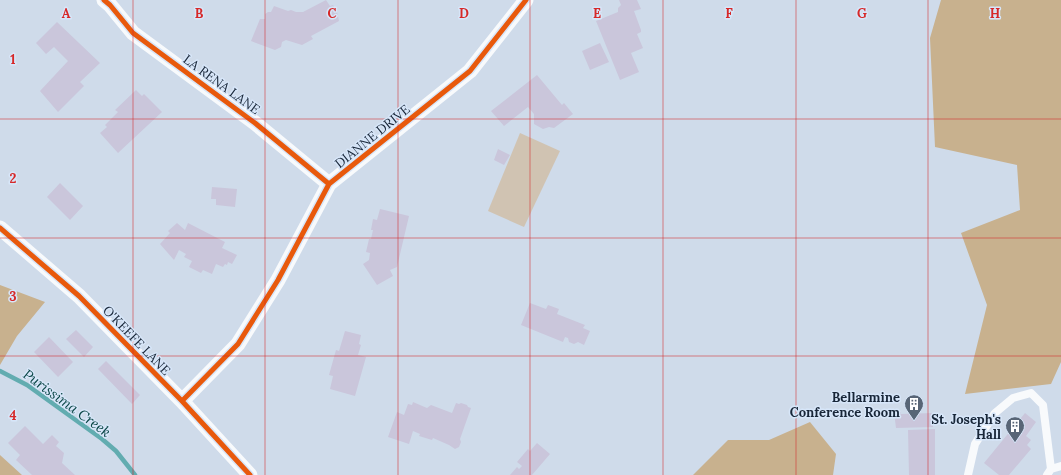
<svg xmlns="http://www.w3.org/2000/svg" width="1061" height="475" viewBox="0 0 1061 475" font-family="Lora,serif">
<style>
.green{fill:#d0c3b2}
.forest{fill:#c8b18e}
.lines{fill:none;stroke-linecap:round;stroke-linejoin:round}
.stream{stroke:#62acb0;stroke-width:4.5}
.building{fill:#cac6db}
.service{stroke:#f8fafc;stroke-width:8}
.minor{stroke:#f8fafc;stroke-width:15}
.cycleway-casing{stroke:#d7e6f9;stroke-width:8}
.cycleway{stroke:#e8590c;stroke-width:5}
.grid{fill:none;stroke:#d62828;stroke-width:1;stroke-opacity:0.55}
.labels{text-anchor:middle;stroke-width:3;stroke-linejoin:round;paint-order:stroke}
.street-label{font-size:13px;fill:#182638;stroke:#d7e6f9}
.poi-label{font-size:13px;font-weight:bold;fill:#182638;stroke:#d7e6f9;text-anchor:end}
.water-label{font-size:14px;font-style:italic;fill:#0a4646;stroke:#d7e6f9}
.grid-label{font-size:13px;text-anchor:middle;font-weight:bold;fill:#d62828;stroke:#d7e6f9;stroke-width:3;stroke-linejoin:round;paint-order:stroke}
</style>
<rect width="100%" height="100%" fill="#cfdbea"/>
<path class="green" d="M520,133l40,18 -36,76 -36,-16z"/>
<path class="forest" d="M941,0h120v362l-10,22 -86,10 22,-89 -26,-72 59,-23 -3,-45 -82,-18 -5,-109z
M0,285l45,17 -28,34 -17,29z
M810,422l26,32 -3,21h-140l35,-35h41z
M0,455l22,20h-22z"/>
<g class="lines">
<path class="stream" d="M0,371l27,14 75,54 14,12 19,24"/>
</g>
<path class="building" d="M326,0l4,6 3,-1 4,7 2,9 -28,15 2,3 -11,6 -16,-5 -4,2 -1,5 -6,3 -24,-9 9,-22h5v-5l3,-2h3l3,-6 14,5 3,-1 5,2h7z
M619,0h18l4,9 -7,2 7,19v2l-4,2 6,14 -12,5 8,19 -19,8 -24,-59 22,-9v-4l3,-3z
M57,22l43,41 -20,19 4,4 -26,26 -18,-21 28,-30 -14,-14 -8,7 -10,-11z
M600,43l9,19 -19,8 -8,-19z
M537,75l25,30 2,-2 9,11 -19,14 -5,-1 -6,2 -9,-5v-10l-6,-7 -24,19 -13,-15z
M136,90l6,6 2,-2 18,18 -44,41 -18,-20 7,-6 -2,-2 13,-13 -3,-2z
M498,149l12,6 -6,10 -10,-5z
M60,183l23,23 -13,14 -23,-23z
M212,187l25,2 -2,18 -19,-2v-6h-5z
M380,209l29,7 -12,51 -7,3 3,6 -16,9 -14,-21 6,-4 1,-7 -4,-1 3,-13h2l2,-9h-2l2,-11 4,1z
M177,223l8,7 3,-7 37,19 -3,6 15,7 -5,9 -4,-2 -1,3 -2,-1 -2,3 -7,-3 -4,10 -9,-4 -2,3 -12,-6 3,-6 -8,-4 2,-3 -7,-4 -5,10 -14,-16 10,-11 -2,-2z
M530,303l16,6 2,-4 11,4 -2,5 28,11 -2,3 7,3 -6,14 -6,-3 -4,2 -5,-2 -1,-4 -3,-1 -2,5 -42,-17z
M76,330l17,17 -9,10 -18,-18z
M345,331l16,4 -2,9 2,1 -3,10 8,2 -11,39 -25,-7 3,-13 -4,-1 7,-25 3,1z
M49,337l24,25 -15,15 -24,-25z
M106,361l34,34 -8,9 -34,-35z
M413,402l14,6 4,-3 21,8 4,-10 3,1 2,-1 6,2 1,2 3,1 -11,31 1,3 -2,5 -4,2 -6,-4 -16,-7 -1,2 -13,-4 1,-2 -7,-3 -4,13 -21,-7 9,-25 7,3 4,-11 4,1z
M894,412h7v2l32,-1v14l-37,1z
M1025,413l11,9 -10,14 5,4 -4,5 4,4 -22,26h-10l-15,-12z
M25,426l18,18 9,-9 7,7 -3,4 8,7 -2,10 13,12h-43l-16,-15 4,-5 -12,-12z
M935,429v46h-26l-1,-45z
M537,443l13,11 -18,21h-22l7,-8 2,2 3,-3 -5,-4 11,-13 2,2z"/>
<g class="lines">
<path class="service" d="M968,475l7,-31 20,-31 18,-15 18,-5 12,12 8,64
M1047,475l4,-6 10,-3"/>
<path class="minor" d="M104,0l6,5 23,28 122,90 74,61
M0,228l79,68 103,105 68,74
M182,401l56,-57 40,-64 51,-96 141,-113 56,-71"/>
<defs>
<path id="cycleway" d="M104,0l6,5 23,28 122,90 74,61
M0,228l79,68 103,105 68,74
M182,401l56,-57 40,-64 51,-96 141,-113 56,-71"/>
</defs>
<use href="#cycleway" class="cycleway-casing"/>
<use href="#cycleway" class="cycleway"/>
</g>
<path class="grid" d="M133,0v475M265,0v475M398,0v475M530,0v475M663,0v475M796,0v475M928,0v475M0,119h1061M0,238h1061M0,356h1061"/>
<defs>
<symbol id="building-pin" viewBox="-11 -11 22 30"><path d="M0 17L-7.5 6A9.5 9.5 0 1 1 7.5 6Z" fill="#586576" stroke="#d7e6f9"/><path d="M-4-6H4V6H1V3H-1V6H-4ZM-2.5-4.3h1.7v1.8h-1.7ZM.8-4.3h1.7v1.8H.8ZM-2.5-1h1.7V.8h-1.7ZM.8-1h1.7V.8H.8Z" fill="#fff"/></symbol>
</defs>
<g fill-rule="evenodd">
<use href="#building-pin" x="903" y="393" width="22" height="30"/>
<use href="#building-pin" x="1004" y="415" width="22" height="30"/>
</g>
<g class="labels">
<g class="street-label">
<text transform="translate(222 84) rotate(36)" y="5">LA RENA LANE</text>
<text transform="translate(372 136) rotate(-39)" y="5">DIANNE DRIVE</text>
<text transform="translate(137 340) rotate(46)" y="5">O'KEEFE LANE</text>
</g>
<g class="poi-label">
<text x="900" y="402">Bellarmine<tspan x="900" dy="15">Conference Room</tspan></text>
<text x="1001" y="424">St. Joseph's<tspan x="1001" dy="15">Hall</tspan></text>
</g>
<g class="water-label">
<text transform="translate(67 403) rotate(36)" y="5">Purissima Creek</text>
</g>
</g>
<g class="grid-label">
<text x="66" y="18">A</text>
<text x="199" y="18">B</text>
<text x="332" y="18">C</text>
<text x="464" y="18">D</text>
<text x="597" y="18">E</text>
<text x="729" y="18">F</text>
<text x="862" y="18">G</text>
<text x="995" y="18">H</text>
<text x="13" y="64">1</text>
<text x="13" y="183">2</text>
<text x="13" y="301">3</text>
<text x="13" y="420">4</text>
</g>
</svg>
